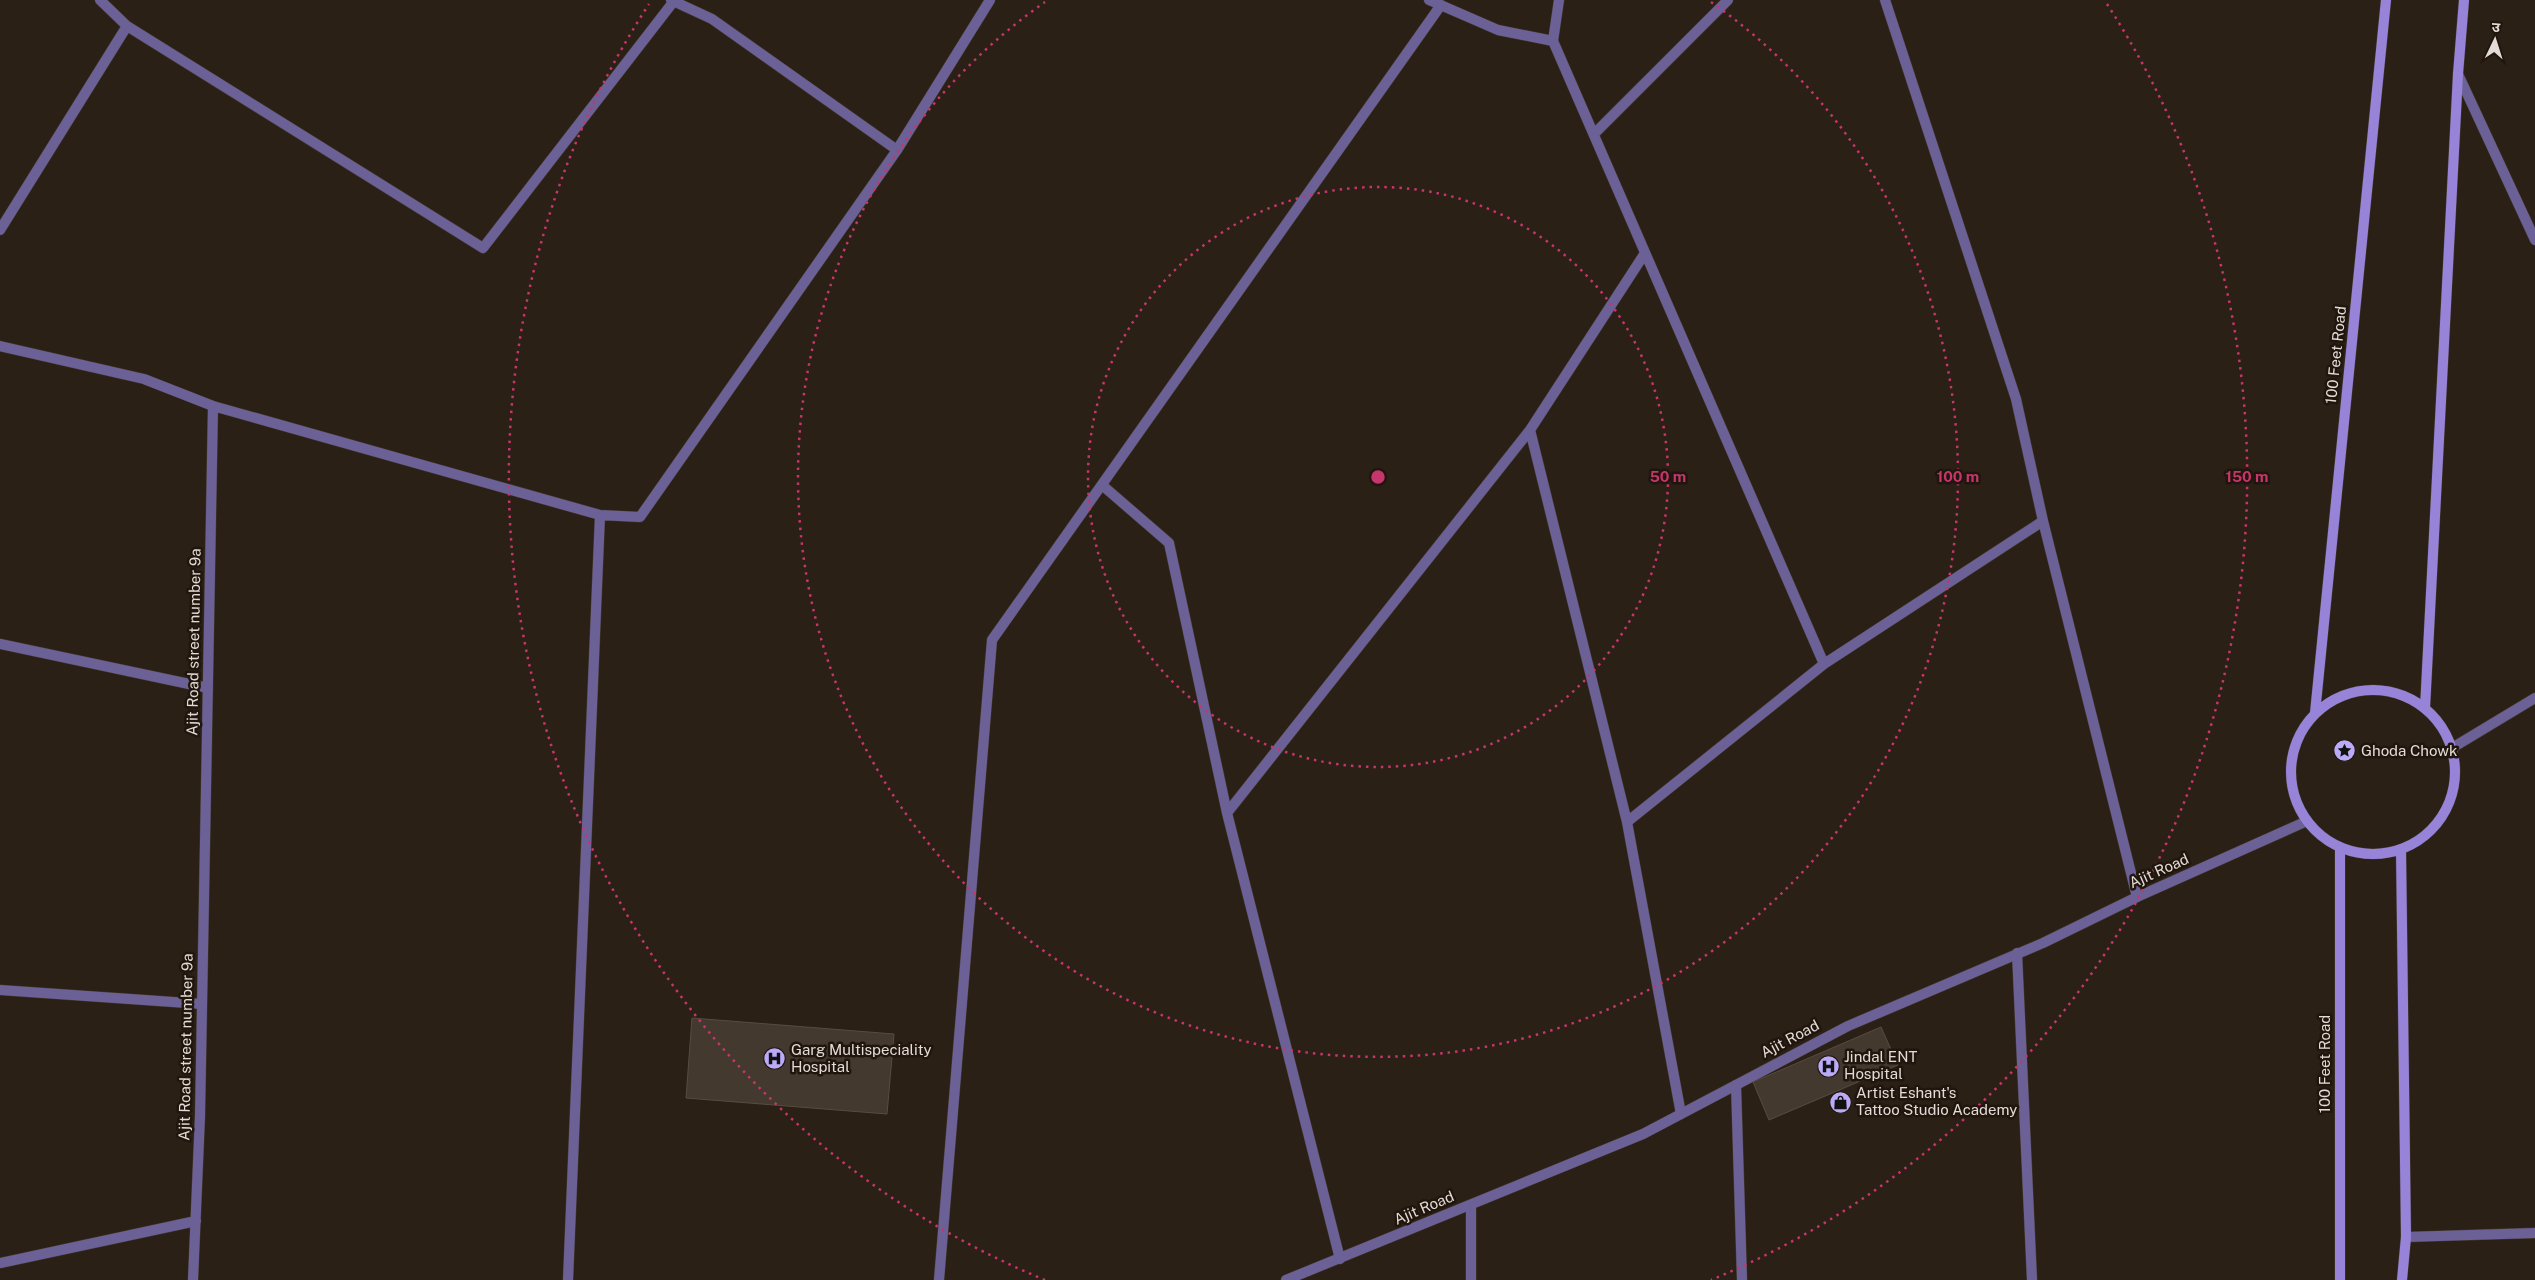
<svg xmlns="http://www.w3.org/2000/svg" width="2535" height="1280" viewBox="0 0 2535 1280" font-family="'Public Sans','Noto Sans Devanagari',sans-serif">
<style>
.building{fill:#44392f;stroke:#584c42}
.lines{fill:none;stroke-linecap:round;stroke-linejoin:round}
.minor-casing{stroke:#443a31;stroke-width:11}
.tertiary-casing{stroke:#443a31;stroke-width:11}
.secondary-casing{stroke:#443a31;stroke-width:11}
.minor{stroke:#6c6196;stroke-width:10}
.tertiary{stroke:#6c6196;stroke-width:10}
.secondary{stroke:#9784d9;stroke-width:10}
.ring{fill:none;stroke:#c7356d;stroke-width:2.5;stroke-dasharray:2.5 5}
.labels{text-anchor:middle;stroke-width:5;stroke-linejoin:round;paint-order:stroke}
.street-label{font-size:15px;fill:#e3dcd6;stroke:#20160d}
.poi-label{font-size:15px;fill:#e3dcd6;stroke:#20160d;text-anchor:start}
.centre{fill:#c7356d;stroke:#20160d;stroke-width:2.5}
.ring-label{font-size:15px;text-anchor:middle;font-weight:bold;fill:#c7356d;stroke:#20160d;stroke-width:5;stroke-linejoin:round;paint-order:stroke}
</style>
<rect width="100%" height="100%" fill="#2a2016"/>
<path class="building" d="M692,1018l202,16 -7,80 -201,-16z
M1881,1027l17,38 -129,55 -16,-38z"/>
<g class="lines">
<defs>
<path id="minor" d="M100,0l27,26 356,222 191,-247
M671,0l41,19 185,131
M1885,0l131,399 27,122 94,376
M1553,41l271,623
M2458,74l77,166
M1595,133l133,-133
M0,230l127,-204
M0,346l144,33 69,27
M1530,430l97,392 54,292
M1102,485l67,58 58,270
M0,644l208,44
M2452,748l83,-50
M1627,822l197,-158 219,-143
M2017,953l15,327
M0,990l202,14
M1736,1085l6,195
M1471,1205v75
M2406,1237l129,-4
M1340,1259l-113,-446 303,-383 115,-177
M0,1263l196,-42
M193,1280l7,-164 13,-710 387,109
M568,1280l32,-765 40,2 257,-367 93,-150
M939,1280l53,-640 449,-635"/>
<path id="tertiary" d="M1429,0l69,30 55,11 6,-41
M1286,1280l357,-146 205,-108 195,-83 94,-46 170,-76"/>
<path id="secondary" d="M2291 772a82 82 0 1 1 164 0a82 82 0 1 1-164 0Z
M2425,708l33,-634 6,-74
M2315,713l71,-713
M2340,847v433
M2401,849l5,388 -4,43"/>
</defs>
<use href="#minor" class="minor-casing"/>
<use href="#tertiary" class="tertiary-casing"/>
<use href="#secondary" class="secondary-casing"/>
<use href="#minor" class="minor"/>
<use href="#tertiary" class="tertiary"/>
<use href="#secondary" class="secondary"/>
</g>
<g class="ring">
<circle cx="1378" cy="477" r="290"/>
<path d="M1711 2A580 580 0 1 1 1045 2"/>
<path d="M1045 1280A869 869 0 0 1 649 4M2107 4A869 869 0 0 1 1711 1280"/>
</g>
<defs>
<symbol id="sight-disc" viewBox="-11 -11 22 22"><circle r="9.5" fill="#baaaf7" stroke="#20160d"/><path d="M0-6L1.8-2.2L6-1.7L2.9 1.2L3.7 5.4L0 3.3L-3.7 5.4L-2.9 1.2L-6-1.7L-1.8-2.2Z" fill="#111"/></symbol>
<symbol id="hospital-disc" viewBox="-11 -11 22 22"><circle r="9.5" fill="#baaaf7" stroke="#20160d"/><path d="M-5-5h3v3.5h4V-5h3V5h-3V1.5h-4V5h-3Z" fill="#111"/></symbol>
<symbol id="shop-disc" viewBox="-11 -11 22 22"><circle r="9.5" fill="#baaaf7" stroke="#20160d"/><path d="M-5-2.5h2.3a2.7 3.5 0 0 1 5.4 0H5L5.5 6h-11ZM-1.5-2.5h3a1.5 2.3 0 0 0-3 0Z" fill="#111"/></symbol>
</defs>
<g fill-rule="evenodd">
<use href="#sight-disc" x="2332" y="738" width="25" height="25"/>
<use href="#hospital-disc" x="762" y="1046" width="25" height="25"/>
<use href="#hospital-disc" x="1816" y="1054" width="25" height="25"/>
<use href="#shop-disc" x="1828" y="1090" width="25" height="25"/>
</g>
<g class="labels">
<g class="street-label">
<text transform="translate(2336 355) rotate(-84)" y="5">100 Feet Road</text>
<text transform="translate(194 642) rotate(-89)" y="5">Ajit Road street number 9a</text>
<text transform="translate(2159 871) rotate(-24)" y="5">Ajit Road</text>
<text transform="translate(1790 1039) rotate(-28)" y="5">Ajit Road</text>
<text transform="translate(186 1047) rotate(-89)" y="5">Ajit Road street number 9a</text>
<text transform="translate(2325 1064) rotate(-90)" y="5">100 Feet Road</text>
<text transform="translate(1424 1208) rotate(-23)" y="5">Ajit Road</text>
</g>
<g class="poi-label">
<text x="2361" y="756">Ghoda Chowk</text>
<text x="791" y="1055">Garg Multispeciality<tspan x="791" dy="17">Hospital</tspan></text>
<text x="1844" y="1062">Jindal ENT<tspan x="1844" dy="17">Hospital</tspan></text>
<text x="1856" y="1098">Artist Eshant's<tspan x="1856" dy="17">Tattoo Studio Academy</tspan></text>
</g>
</g>
<circle cx="1378" cy="477" r="8" class="centre"/>
<g class="ring-label">
<text x="1668" y="482">50 m</text>
<text x="1958" y="482">100 m</text>
<text x="2247" y="482">150 m</text>
</g>
<g transform="translate(2495 40) rotate(4)" stroke="#20160d" stroke-width="4" paint-order="stroke">
<path d="M0-4L9 19L0 12L-9 19Z" fill="#e3dcd6"/>
<text y="-8" font-size="14" font-weight="bold" text-anchor="middle" fill="#e3dcd6">उ</text>
</g>
</svg>
